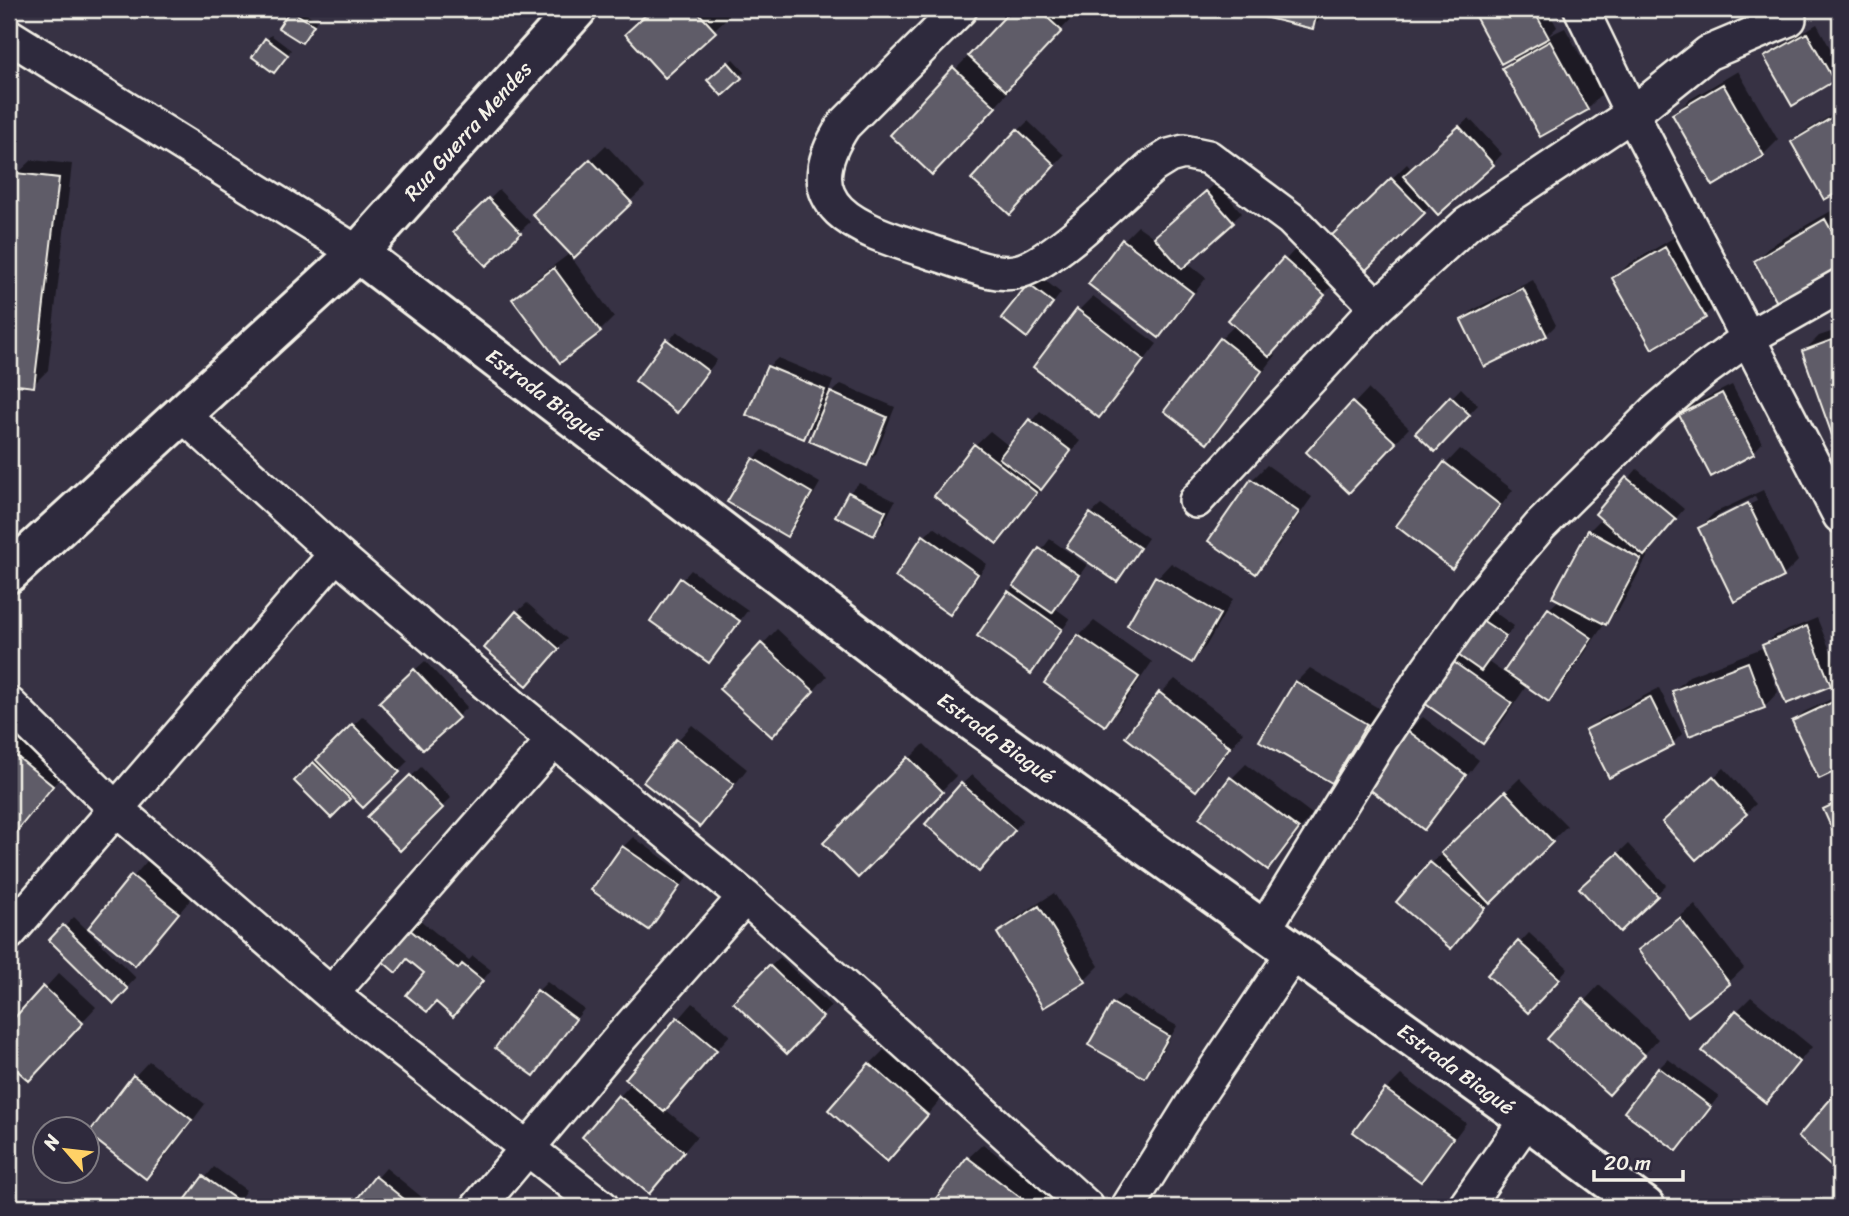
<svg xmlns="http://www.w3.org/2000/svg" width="1849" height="1216" viewBox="0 0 1849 1216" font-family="Sriracha,sans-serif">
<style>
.shadow{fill:#0007;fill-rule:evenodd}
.building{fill:#5f5c67;stroke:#f4f1e8;stroke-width:2}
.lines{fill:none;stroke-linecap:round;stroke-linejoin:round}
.street-casing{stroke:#f4f1e8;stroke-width:38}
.secondary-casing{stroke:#f4f1e8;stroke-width:44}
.street{stroke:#2f2a3d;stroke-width:33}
.secondary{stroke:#2f2a3d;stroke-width:38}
.labels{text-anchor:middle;stroke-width:6;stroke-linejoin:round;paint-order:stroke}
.street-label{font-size:21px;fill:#f4f1e8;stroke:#2f2a3d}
</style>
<rect width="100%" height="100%" fill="#373244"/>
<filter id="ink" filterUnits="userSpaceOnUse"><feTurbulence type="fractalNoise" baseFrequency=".0143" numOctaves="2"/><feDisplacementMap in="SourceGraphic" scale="14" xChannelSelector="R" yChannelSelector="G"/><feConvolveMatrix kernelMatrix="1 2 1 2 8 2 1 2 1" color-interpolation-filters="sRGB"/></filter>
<g filter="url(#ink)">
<path class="shadow" d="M293,9h6l18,11 -11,17 -15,-26z
M654,9h69l6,7 -64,59 -23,-56z
M1014,9h54l7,6 -69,73 3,3 -62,67 -55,-23z
M1263,9h61l-2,9 -10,9 -51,-12z
M1473,9h74l10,18 -9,9 17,-8 37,66 -15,15 -83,-41 14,-14 -16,8z
M1817,24l23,42v7l-7,7 -67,-23 10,-9z
M271,35l20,15 -12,17 -13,-27z
M733,59l12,13 -23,22 -12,-14z
M1738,71l40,69 -15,15 -49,28 -40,-69 15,-14z
M1840,110v79l-15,9 -32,-56 9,-9z
M1469,118l33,36 -9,10 -61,40 -68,66 -17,-48 60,-58 5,6z
M1028,121l36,34 -45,48 -1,-72z
M606,145l39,42 -15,14 -96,13z
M32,160l40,4 -24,206 -15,15 -24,-3v-136l8,-72z
M1216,183l26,30 -55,50 19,15 -33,43 -14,15 -35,-96 14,-14 17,12z
M499,190l31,32 -44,42 -30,-32z
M1840,203v65l-60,35 -24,-42 14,-15 68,-39z
M1680,234l39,68 -15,14 -90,-38 15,-14z
M1299,245l39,34 -67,73 5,3 -55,72 -14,14 -40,-31 54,-71 15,-15 -5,-4z
M569,254l45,63 -14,14 -86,-32 15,-15z
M1038,275l23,18 -25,33 -7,-41z
M1533,280l23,45 -10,10 -83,-15 10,-10z
M1093,296l64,48 -44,57 -14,15 -64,-49 44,-57z
M1840,329v101l-7,2 -29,-81 15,-15z
M677,331l40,29 -40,51 -40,-30z
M778,358l55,23 -7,18 15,-15 54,23 -19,47 -10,10 -47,-42 -15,15 -36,-70z
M1732,385l30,58 -9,10 -72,-37 9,-10z
M1461,388l17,17 -43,45 -17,-17z
M1368,389l41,39 -45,48 -56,-24z
M1040,411l40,30 -69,87 -14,14 -22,-97 15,-14 20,16z
M1460,449l53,41 -47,62 -14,14 -6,-102z
M763,450l57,33 -24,42 -10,10 -32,-76z
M1267,465l45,32 -42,60 -14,15 -45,-31 41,-61z
M1637,469l47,40 -30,35 -34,64 -15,15 -42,62 -15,15 -21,-15 -29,43 -15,14 -64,-45 71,-88 24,17 -26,36 16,11 45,-64 11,-10 29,-68 13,-13 -4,-4z
M859,483l36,18 -12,23 -9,9 -36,-18 11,-22z
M1763,490l35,71 -15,15 -48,24 -35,-72 14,-15zM1755,497l2,4 -42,20v-4z
M1101,505l47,33 -22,32 -10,10 -25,-66z
M934,527l53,37 -28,39 -9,10 -25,-77z
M1050,539l37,26 -32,43 15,11 -30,43 -10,9 -21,-79z
M1171,563l62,36 -27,47 -14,15 -35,-83z
M691,570l57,40 -39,51 -27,-81z
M527,603l40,36 -31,35 -19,-62z
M1817,618l23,57 -10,9 -63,-33 -3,2 14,39 -14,15 -90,-16 15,-15 76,-29 -1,-2 10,-9z
M1094,621l58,41 -32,47 -15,15 -59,-41 33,-47z
M777,629l50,47 -41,45 -65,-32z
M425,661l42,46 -10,10 -67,-25z
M1310,668l70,41 -34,58 -14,14 -36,-99z
M1175,679l68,53 -32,43 -15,14 -36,-95z
M1659,688l23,46 -9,9 -86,-12 10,-10z
M1840,695v72l-21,10 -25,-56 10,-9z
M363,716l45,45 -45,45 -11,-11 -21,20 -35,-35z
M1423,717l56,43 -41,54 -15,14 -15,-97z
M692,725l55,44 -32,41 -15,14 -55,-42 33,-42z
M17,731l49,40 -57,69v-101z
M924,744l32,32 -98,99 -33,-32z
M1246,764l66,50 -30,40 -15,14 -36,-89z
M421,767l30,31 -51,50 -30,-31z
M1724,768l32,36 -10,9h-72z
M972,775l51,45 -34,40 -27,-76z
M1520,778l47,48 -73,72 -34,39 -62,-35 34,-39z
M1840,797v46l-15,-34z
M633,837l55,39 -30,42 -10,10 -25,-81z
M1628,844l38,41 -46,44 -29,-50z
M147,861l45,37 -57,66 -45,-37z
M1054,893l45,73 -14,14 -86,-47 15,-14z
M1695,905l49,63 -15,14 -41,32 -48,-63 14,-15z
M74,917l62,61 -22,23 -62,-61z
M420,920l49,40 4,-4 18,14 -28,35 -55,-47 -12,13 -11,-10z
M1529,933l39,35 -30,33 -49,-26z
M780,957l51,49 -44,46 -51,-50z
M59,973l37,34 -67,72 -20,-19v-33z
M547,982l37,27 -51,65 5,-83z
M1599,985l59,54 -35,39 -74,-39z
M1123,995l54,31 -23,40 -9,10 -32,-72z
M1751,997l61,50 -47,53 -28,-89z
M693,1003l37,32 -65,74 32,27 -34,41 -44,-80 13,-14 -5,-4z
M884,1050l57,49 -40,46 -31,-81z
M1668,1059l51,37 -42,53 -18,-81z
M149,1061l56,43 -44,59 -15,14 -56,-43 45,-58z
M1401,1075l65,48 -31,42 -14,15 -66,-48 31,-42z
M983,1144l73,56 -6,7h-104l-9,-7 31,-42z
M214,1167l32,23 -12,17h-52z
M386,1168l48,39h-66l-10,-7z"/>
<path class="building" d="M652,9h43l21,23 -51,46 -40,-44z
M1012,9h26l24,22 -56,60 -38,-35z
M1261,9h57l-5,20 -54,-13z
M1471,9h62l16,29 -48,26z
M290,10l24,15 -12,18 -24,-15z
M1807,33l27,48 -42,25 -28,-49z
M265,38l23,17 -14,18 -22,-16z
M1550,41l38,69 -48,27 -38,-69z
M728,62l14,16 -20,18 -15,-16z
M953,67l43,40 -64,68 -42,-40z
M1723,84l41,72 -51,30 -41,-72z
M1838,114l2,5v72l-16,9 -33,-58z
M1459,126l35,39 -56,50 -35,-39z
M1017,129l38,36 -45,50 -39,-36z
M590,159l42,44 -58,55 -42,-44z
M16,173l43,5 -25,209 -25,-3v-152z
M1391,178l34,35 -61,59 -34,-35z
M1206,191l28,32 -52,46 -28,-32z
M488,198l33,35 -35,33 -33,-34z
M1825,219l15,27v24l-61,36 -25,-45z
M1122,239l71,54 -34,45 -71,-54z
M1665,247l41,71 -54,31 -40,-71z
M1283,258l42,37 -56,62 -41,-37z
M554,268l47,64 -41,31 -48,-64z
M1028,284l25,19 -26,35 -26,-20z
M1523,288l24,48 -63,31 -23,-47z
M1077,309l67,51 -45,58 -66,-51z
M1840,337v95l-8,3 -30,-84z
M1220,338l42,33 -55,73 -43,-33z
M666,339l42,32 -31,42 -42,-32z
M767,366l58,24 -21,49 -58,-24z
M830,392l57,25 -20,49 -58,-25z
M1722,393l32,61 -43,23 -32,-62z
M1450,396l20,19 -35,37 -20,-19z
M1352,402l44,41 -47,50 -43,-41z
M1029,419l42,32 -30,39 -42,-32z
M974,444l63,49 -40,51 -63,-48z
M753,458l59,35 -25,44 -60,-35z
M1444,462l56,43 -48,64 -56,-43z
M1626,477l50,42 -32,37 -49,-42z
M1251,479l48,33 -43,62 -48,-33z
M848,492l38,19 -12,25 -39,-20z
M1748,503l36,74 -50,25 -36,-74z
M1090,513l50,35 -23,34 -51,-35z
M1588,530l53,29 -35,66 -54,-28z
M923,535l55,39 -28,41 -55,-38z
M1039,548l40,27 -27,38 -39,-27z
M1155,576l65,38 -28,49 -65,-38z
M680,578l60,43 -31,42 -59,-42z
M1008,591l54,38 -31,45 -54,-38z
M1548,608l44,30 -43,64 -45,-31z
M516,611l43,38 -32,37 -43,-38z
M1479,618l27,18 -25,35 -26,-18z
M1807,626l24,60 -45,18 -24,-59z
M1078,635l61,42 -34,49 -61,-43z
M761,643l53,48 -42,46 -53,-48z
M1445,656l67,47 -29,41 -66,-46z
M1748,662l17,46 -76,28 -17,-45z
M414,669l45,49 -36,32 -44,-48z
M1295,681l72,43 -35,59 -73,-42z
M1159,692l71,55 -34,44 -71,-54z
M1650,697l24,48 -65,33 -24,-48z
M1839,699l1,70 -21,10 -27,-58z
M352,724l48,48 -37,36 -47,-48z
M1407,730l59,45 -42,55 -60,-45z
M676,739l58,45 -34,43 -57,-45z
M9,750l44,36 -44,55z
M908,757l35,35 -85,86 -35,-35z
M313,762l37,37 -19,19 -37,-37z
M410,775l33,33 -43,43 -33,-34z
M1713,776l34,38 -51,46 -34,-38z
M1230,777l69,52 -31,41 -69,-52z
M961,783l54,47 -36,42 -54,-48z
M1505,791l48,51 -63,62 -49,-51z
M1840,801v46l-17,-38z
M622,846l58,40 -31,44 -58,-40z
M1618,853l40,43 -38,36 -41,-44z
M1430,862l55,46 -34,41 -55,-47z
M131,875l48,38 -44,53 -47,-38z
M1039,906l47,76 -43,26 -46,-75z
M1680,918l50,66 -42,32 -50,-66z
M63,925l65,64 -14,15 -65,-64z
M409,929l49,40 4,-5 21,17 -30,36 -17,-15 -9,10 -21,-17 18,-22 -17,-14 -11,14 -14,-12z
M1518,941l42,38 -32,34 -41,-38z
M769,965l54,52 -36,37 -54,-52z
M43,986l40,37 -54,58 -20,-18v-39z
M537,990l39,29 -42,57 -39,-28z
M1583,999l62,56 -36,40 -62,-56z
M1112,1003l57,33 -24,42 -57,-33z
M1736,1010l63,52 -33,41 -64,-52z
M677,1017l40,33 -53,62 -39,-33z
M869,1063l59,52 -41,47 -59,-52z
M1658,1067l53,40 -34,44 -53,-39z
M133,1075l59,45 -46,59 -58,-45z
M1840,1088v76l-5,6 -37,-33z
M1385,1089l68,49 -32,44 -68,-50z
M618,1095l66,57 -35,42 -67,-57z
M967,1157l66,50h-90l-9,-6z
M203,1176l35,25 -5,6h-53z
M375,1176l39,31h-49l-9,-7z"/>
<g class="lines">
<defs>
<path id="street" d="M960,9l-116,116c-58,88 25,107 93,129 24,7 57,24 83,17 37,-11 102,-78 133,-105l16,-10 15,-4 24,5 83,62 86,88
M1581,9l51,105 208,402
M9,36l349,217
M183,415l153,139 180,155 229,188 342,310
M1196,501l181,-194 90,-83 165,-110 76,-61 81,-34
M9,704l106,104 216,186 271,213
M1264,929l116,-188 47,-71 46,-65 67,-79 116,-115 47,-40 45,-33 92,-52
M9,933l327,-379
M331,994l223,-254
M478,1207l142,-169 125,-141
M1128,1207l68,-109 98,-146
M1465,1207l62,-88"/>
<path id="secondary" d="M358,253l589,450 580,416 118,88
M9,573l349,-320 219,-244"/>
</defs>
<use href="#street" class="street-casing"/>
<use href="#secondary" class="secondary-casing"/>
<use href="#street" class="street"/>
<use href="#secondary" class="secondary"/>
</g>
</g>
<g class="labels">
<g class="street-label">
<text transform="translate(468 131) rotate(-48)" y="7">Rua Guerra Mendes</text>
<text transform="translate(544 395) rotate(37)" y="7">Estrada Biagué</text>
<text transform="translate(996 738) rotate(36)" y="7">Estrada Biagué</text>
<text transform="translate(1456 1069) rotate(36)" y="7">Estrada Biagué</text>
</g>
</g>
<rect width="1849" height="1216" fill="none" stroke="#2f2a3d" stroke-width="35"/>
<rect x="18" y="18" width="1814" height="1181" fill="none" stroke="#f4f1e8" stroke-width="2.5" filter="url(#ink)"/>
<g transform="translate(66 1150) rotate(298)"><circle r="33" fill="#2f2a3d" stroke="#7e7a81" stroke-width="2"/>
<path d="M0-5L12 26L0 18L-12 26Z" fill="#ffd166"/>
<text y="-10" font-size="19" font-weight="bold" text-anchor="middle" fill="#f4f1e8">N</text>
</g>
<path d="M1594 1170v10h89v-10" fill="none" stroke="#f4f1e8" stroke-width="3.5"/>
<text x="1604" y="1170" font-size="21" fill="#f4f1e8" stroke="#2f2a3d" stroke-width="5" paint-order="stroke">20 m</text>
</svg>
